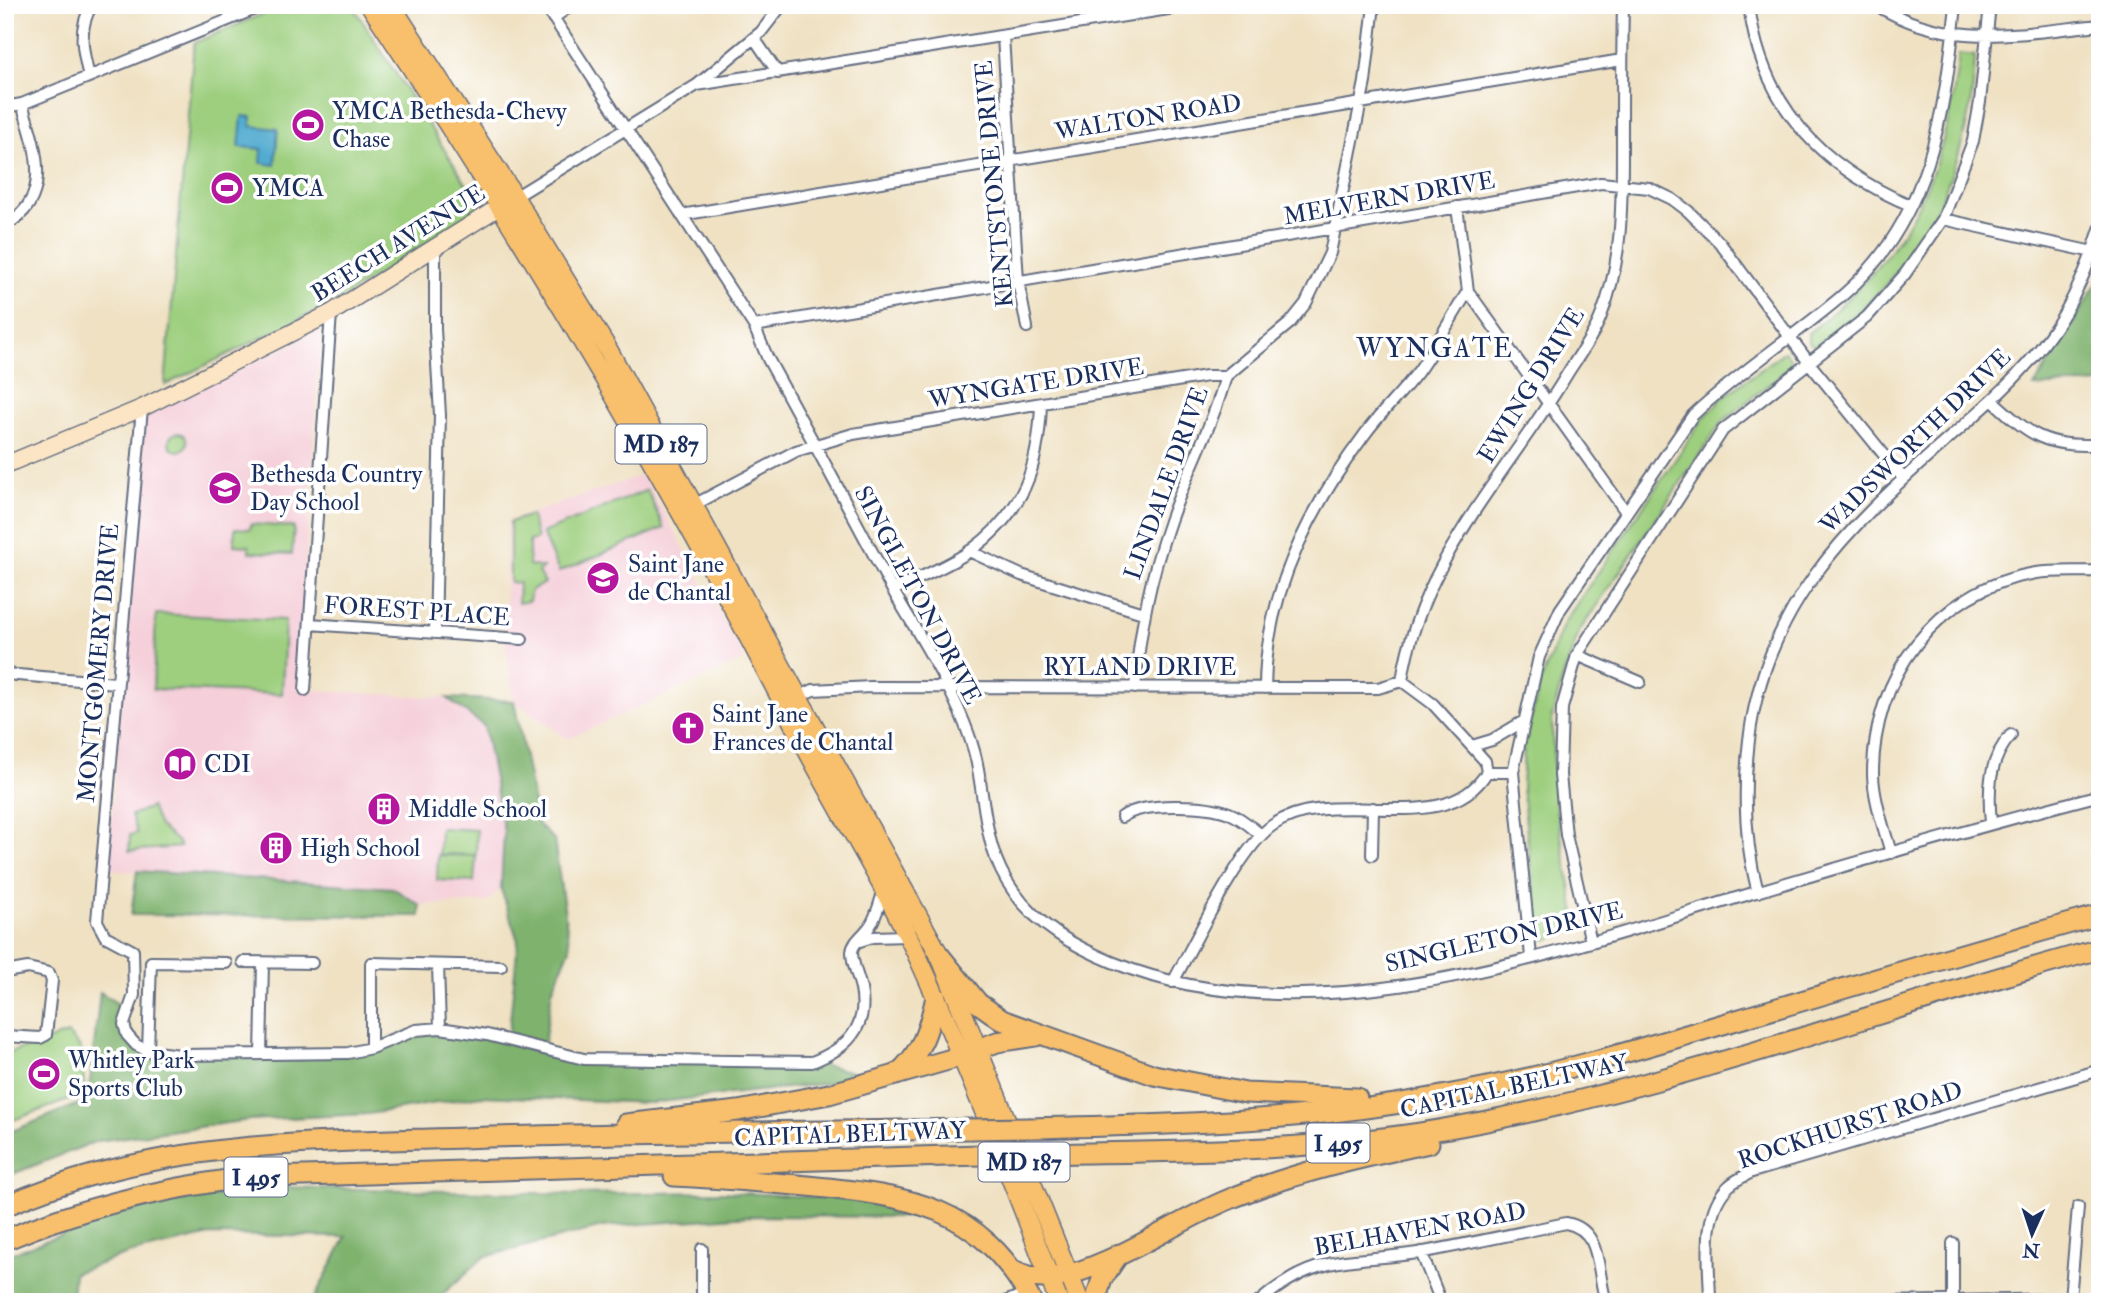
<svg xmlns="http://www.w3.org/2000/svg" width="2105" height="1307" viewBox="0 0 2105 1307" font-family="'IM FELL Double Pica',serif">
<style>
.built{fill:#f5cfd9}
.green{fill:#9dcf7e;stroke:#5c7f6e;stroke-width:2}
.forest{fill:#7eb26d;stroke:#4c7066;stroke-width:2}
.water{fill:#53acd0;stroke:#376e97;stroke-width:2}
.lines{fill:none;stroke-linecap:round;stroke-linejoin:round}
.street-casing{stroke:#656d81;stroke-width:14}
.secondary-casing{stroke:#656d81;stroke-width:19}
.primary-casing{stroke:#656d81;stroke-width:21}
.highway-casing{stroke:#656d81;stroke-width:23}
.street{stroke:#fff;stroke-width:10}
.secondary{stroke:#fce5c4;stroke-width:16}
.primary{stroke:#f8bf6c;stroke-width:18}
.highway{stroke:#f8bf6c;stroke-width:19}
.highway-bridge-casing{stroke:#656d81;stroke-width:23;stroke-linecap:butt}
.highway-bridge{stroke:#f8bf6c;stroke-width:19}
.labels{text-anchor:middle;stroke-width:7;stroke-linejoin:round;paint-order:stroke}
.shield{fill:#fff;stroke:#5f6d8e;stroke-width:2}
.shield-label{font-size:23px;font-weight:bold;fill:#1b2f5e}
.poi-label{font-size:24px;fill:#1b2f5e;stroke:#fff;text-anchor:start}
.street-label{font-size:24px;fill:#1b2f5e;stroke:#fff}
.neighbourhood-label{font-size:26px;letter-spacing:2px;fill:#1b2f5e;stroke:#fff}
</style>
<rect width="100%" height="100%" fill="#fff"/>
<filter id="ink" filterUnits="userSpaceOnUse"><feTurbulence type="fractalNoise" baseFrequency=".0143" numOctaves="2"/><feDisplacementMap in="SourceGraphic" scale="14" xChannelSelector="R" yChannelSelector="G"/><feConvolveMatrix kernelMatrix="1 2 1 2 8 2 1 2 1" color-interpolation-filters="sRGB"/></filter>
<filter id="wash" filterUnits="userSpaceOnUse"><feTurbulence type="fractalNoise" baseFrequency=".00686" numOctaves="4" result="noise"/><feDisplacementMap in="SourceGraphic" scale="28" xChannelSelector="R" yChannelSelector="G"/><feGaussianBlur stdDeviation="1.57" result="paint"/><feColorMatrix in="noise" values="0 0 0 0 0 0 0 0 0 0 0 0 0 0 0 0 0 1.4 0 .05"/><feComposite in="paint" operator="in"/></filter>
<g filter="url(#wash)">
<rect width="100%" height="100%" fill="#efe1c2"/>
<path class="built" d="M321,330l-24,359 150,9 37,28 20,106 -3,57 -14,13 -67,3 -27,-17 -286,-18 39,-455z
M643,475l102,184 -177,80 -54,-38 -10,-65 4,-115z"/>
<path class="green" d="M285,5h67l129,202 -140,92 -176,86 29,-342z
M1959,54l16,2c-2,89 -41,184 -106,246 -16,16 -36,30 -54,44l-7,-4v-9c98,-76 138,-157 151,-279z
M1785,351l9,13 -72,58 -142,208 -16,43 -12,44 3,85 22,122 -2,7 -28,9 -9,-5 -16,-147 2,-41 16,-64 25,-62 138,-202 18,-20z
M169 442a9 9 0 1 1 18 0a9 9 0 1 1-18 0Z
M647,490l17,38 -105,44 -17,-39z
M531,515l6,24 -8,2v24l14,3 -5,4 7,11 -14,7 -2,11 -11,2 1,-20 -9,-1v-60z
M251,524l43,3 -2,27 -43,-2v-6l-15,-1 1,-17 15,1z
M156,614l129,6 -3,74 -129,-5z
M151,807l8,19 18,15 3,6 -51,4 1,-16 7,-2 -6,-18z
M440,828l37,2 -1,25 -37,-1z
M438,855l38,1 -2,26 -37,-2z
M68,1034l13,15 4,45 -80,29v-69z"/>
<path class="forest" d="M2100,282v101l-66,4 63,-104z
M447,698l67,3 24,123 16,16 16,108 -18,43 -9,60 41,8 228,3 65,16 -227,25 -169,-7 -113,18 -119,6 -152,21 -92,36v-43l83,-34 12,-108 27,18 -3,14 24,27 200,2 68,-23 92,11 10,-100 -17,-52 3,-57 -20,-106z
M137,871l256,17 27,17v11l-289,-1z
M276,1187l299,7 149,-2 128,7 79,18 -181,-1 -148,11 -118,30 -50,45h-122l34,-65 -136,-2 -82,19 -54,19 -2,29h-67v-46l108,-41 57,-13z"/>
<path class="water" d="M242,116l10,1 -1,9 27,3 -3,36 -14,-2 1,-14 -23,-2z"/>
</g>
<g filter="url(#ink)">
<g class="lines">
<defs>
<path id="street" d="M545,5l209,321 14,33c42,76 83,153 124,230 19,33 40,65 56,98 12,24 26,56 30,82 8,44 8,85 36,123 25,35 60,54 98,70 200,82 448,-11 644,-70 114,-34 229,-67 344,-97
M1749,5c12,100 72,162 161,200
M1876,5c74,45 142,28 224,20
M553,18l19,-13
M1003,36l15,245 9,46
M754,38l24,35
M89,77c-6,-25 -12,-48 3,-72
M697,85l496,-80
M5,107l17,-3 243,-99
M515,197l182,-112 64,-53 21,-27
M1457,207l11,84 158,221
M681,215l941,-155
M1943,219l150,33
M5,225c50,-26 30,-79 17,-121
M435,250v79l5,86 -5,218
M754,326l847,-143 48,5 23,11 16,12 32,32 90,121 93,114
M1992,400c40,37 52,46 108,45
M142,408l-45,513 8,15 28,15 1,44 -10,29 3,11 9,10 12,6 32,4 168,-2 23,-5 45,-18 24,-2 47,7 97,24 228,3c33,-13 57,-33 49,-73 -2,-11 -9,-25 -9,-37 1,-11 13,-18 18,-26 7,-10 10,-25 14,-36
M690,507l106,-56 57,-17 354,-58h19l64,-53 16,-20 24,-50 35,-171 9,-77
M969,551l52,24 122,38
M893,590c25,-12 54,-23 77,-39 54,-39 69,-84 71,-147
M310,624l212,15
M1577,655l63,27
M5,674l111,9
M1402,681c17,-120 107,-209 167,-310 11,-17 25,-36 32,-55 22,-55 21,-114 21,-173 0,-46 0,-92 1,-138
M1135,688c5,-60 15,-110 35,-167 17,-49 42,-94 56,-145
M1265,688c0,-93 46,-182 100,-254 16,-22 36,-40 52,-61 19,-26 34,-55 51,-82
M305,690l26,-377
M796,698l17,-8 58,-3 507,1 24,-7 31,23 52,57 2,11
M1472,746l20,-6 32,-19
M1122,817c20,-15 84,-13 107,-4 13,5 22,14 32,22
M1991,823c-3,-31 -3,-63 20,-88
M1891,853c-7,-25 -17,-52 -18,-78 -1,-97 63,-186 163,-202 20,-3 43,-1 64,-2
M1372,855l1,-47
M1758,892c-14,-51 -15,-100 -9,-152 16,-132 96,-210 191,-294 39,-34 81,-69 111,-112 23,-32 37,-67 49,-105
M857,942l15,-5 36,-1
M1591,942l-25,-107 -6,-60 2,-67 15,-53 146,-225 144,-113 38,-43 38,-55 30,-78 7,-39 10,-97
M1531,957l-18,-185 26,-115 21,-47 133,-195c47,-44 101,-78 150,-120 87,-74 102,-183 113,-290
M243,962l69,1
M438,965l2,63
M5,972l23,-4 21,5 3,8 -6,54 -6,3 -35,-2
M1173,982c21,-38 67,-135 100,-157 61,-42 172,17 214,-53h26
M371,1048v-85l130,3
M148,1051l3,-89 75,1
M261,1054l2,-91
M1421,1252l20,50
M2070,1299l8,-92
M1953,1300v-57
M702,1302v-53
M1005,1302l12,-5 3,5
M1259,1302c58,-51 95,-38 165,-50 48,-9 95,-19 142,-29 37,7 30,47 40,79
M1710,1302c0,-36 -10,-89 19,-116 6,-6 16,-10 23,-14l348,-102
M1878,1302l192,-3 25,3"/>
<path id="secondary" d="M5,465l137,-57 189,-95 179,-113"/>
<path id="primary" d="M370,5c154,232 298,471 424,720 41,81 91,158 128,241 50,110 93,223 137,336
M391,5l116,180 102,166 331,605 140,346"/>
<path id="highway" d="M940,956l38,47 24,17 152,55 92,18 111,5
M896,1075c26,-21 33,-47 40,-78
M626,1124l112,-13 91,-17 126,-36 42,-16 39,-6
M1030,1128c136,-3 272,-6 406,-31 104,-18 204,-48 304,-78 120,-35 239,-71 360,-104
M1041,1154c133,-3 265,-2 397,-24 225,-38 441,-122 662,-181
M674,1176c45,2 89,6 134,10 101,10 171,18 224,116
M5,1206c150,-66 298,-63 458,-68 169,-6 339,-6 508,-9
M5,1240c76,-33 154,-51 236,-62l739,-23
M1015,1271c20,9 35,9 56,3 54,-16 103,-51 154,-73 66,-28 135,-43 204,-58
M1095,1302l7,-23 17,-25"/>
</defs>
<use href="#street" class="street-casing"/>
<use href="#secondary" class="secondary-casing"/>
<use href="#primary" class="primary-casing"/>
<use href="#highway" class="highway-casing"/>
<use href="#street" class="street"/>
<use href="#secondary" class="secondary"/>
<use href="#primary" class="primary"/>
<use href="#highway" class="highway"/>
<defs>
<path id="highway-bridge" d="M971,1129l59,-1
M980,1155l61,-1"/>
</defs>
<use href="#highway-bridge" class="highway-bridge-casing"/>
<use href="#highway-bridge" class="highway-bridge"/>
</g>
</g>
<defs>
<symbol id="stadium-disc" viewBox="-11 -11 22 22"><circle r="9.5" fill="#b5179e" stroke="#fff"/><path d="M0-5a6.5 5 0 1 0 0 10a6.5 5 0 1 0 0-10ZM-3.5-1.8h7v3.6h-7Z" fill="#fff"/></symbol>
<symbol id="school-disc" viewBox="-11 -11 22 22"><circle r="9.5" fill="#b5179e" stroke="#fff"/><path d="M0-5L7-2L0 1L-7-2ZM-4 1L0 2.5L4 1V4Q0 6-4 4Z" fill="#fff"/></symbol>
<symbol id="church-disc" viewBox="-11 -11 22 22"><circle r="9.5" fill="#b5179e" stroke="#fff"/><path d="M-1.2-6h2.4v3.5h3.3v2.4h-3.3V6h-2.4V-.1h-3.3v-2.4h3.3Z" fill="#fff"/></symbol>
<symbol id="library-disc" viewBox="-11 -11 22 22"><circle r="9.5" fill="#b5179e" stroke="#fff"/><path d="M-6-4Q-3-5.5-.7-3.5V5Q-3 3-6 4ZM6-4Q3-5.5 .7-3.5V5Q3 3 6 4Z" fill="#fff"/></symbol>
<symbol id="building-disc" viewBox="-11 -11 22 22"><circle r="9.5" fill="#b5179e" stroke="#fff"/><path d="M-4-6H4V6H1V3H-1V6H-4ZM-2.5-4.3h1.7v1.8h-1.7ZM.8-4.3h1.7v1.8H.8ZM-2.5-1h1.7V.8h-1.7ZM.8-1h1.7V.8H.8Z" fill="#fff"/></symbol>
</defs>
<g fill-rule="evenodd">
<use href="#stadium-disc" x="289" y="106" width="38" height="38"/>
<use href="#stadium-disc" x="208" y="169" width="38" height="38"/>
<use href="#school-disc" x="206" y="469" width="38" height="38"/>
<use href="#school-disc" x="584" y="559" width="38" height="38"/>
<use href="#church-disc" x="669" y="709" width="38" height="38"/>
<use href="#library-disc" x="161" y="745" width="38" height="38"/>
<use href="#building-disc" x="365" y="790" width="38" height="38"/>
<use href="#building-disc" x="257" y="829" width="38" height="38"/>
<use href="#stadium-disc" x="25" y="1055" width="38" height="38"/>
</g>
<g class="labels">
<g class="shield">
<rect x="615.5" y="424.5" width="91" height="39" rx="5"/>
<rect x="1306.5" y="1123.5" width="63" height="39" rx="5"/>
<rect x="978.5" y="1142.5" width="91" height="39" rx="5"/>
<rect x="224.5" y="1157.5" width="63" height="39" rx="5"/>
</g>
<g class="shield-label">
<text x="661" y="452">MD 187</text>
<text x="1338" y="1151">I 495</text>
<text x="1024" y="1170">MD 187</text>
<text x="256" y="1185">I 495</text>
</g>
<g class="poi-label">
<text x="332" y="119">YMCA Bethesda-Chevy<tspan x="332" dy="28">Chase</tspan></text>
<text x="252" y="196">YMCA</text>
<text x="250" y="482">Bethesda Country<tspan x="250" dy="28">Day School</tspan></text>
<text x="628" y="572">Saint Jane<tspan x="628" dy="28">de Chantal</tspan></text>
<text x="712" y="722">Saint Jane<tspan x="712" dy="28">Frances de Chantal</tspan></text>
<text x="204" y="772">CDI</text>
<text x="408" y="817">Middle School</text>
<text x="300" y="856">High School</text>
<text x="68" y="1068">Whitley Park<tspan x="68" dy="28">Sports Club</tspan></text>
</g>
<g class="street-label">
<text transform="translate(1148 117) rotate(-9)" y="8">WALTON ROAD</text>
<text transform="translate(994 184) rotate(-95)" y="8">KENTSTONE DRIVE</text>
<text transform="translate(1389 198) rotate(-10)" y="8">MELVERN DRIVE</text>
<text transform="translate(398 243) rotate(-32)" y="8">BEECH AVENUE</text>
<text transform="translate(1036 383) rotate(-9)" y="8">WYNGATE DRIVE</text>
<text transform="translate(1531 385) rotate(-58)" y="8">EWING DRIVE</text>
<text transform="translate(1915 441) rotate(-44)" y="8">WADSWORTH DRIVE</text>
<text transform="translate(1166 483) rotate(-70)" y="8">LINDALE DRIVE</text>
<text transform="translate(918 595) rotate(62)" y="8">SINGLETON DRIVE</text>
<text transform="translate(417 611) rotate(4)" y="8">FOREST PLACE</text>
<text transform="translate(98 663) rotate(-85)" y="8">MONTGOMERY DRIVE</text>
<text x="1140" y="675">RYLAND DRIVE</text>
<text transform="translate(1504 937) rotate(-13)" y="8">SINGLETON DRIVE</text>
<text transform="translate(1514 1086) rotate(-12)" y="8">CAPITAL BELTWAY</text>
<text transform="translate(1850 1125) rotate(-18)" y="8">ROCKHURST ROAD</text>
<text transform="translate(850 1134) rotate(-2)" y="8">CAPITAL BELTWAY</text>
<text transform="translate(1420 1229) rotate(-10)" y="8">BELHAVEN ROAD</text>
</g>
<g class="neighbourhood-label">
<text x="1435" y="357">WYNGATE</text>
</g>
</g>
<rect width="2105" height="1307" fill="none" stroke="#fff" stroke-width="28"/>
<g transform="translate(2032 1234) rotate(183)" stroke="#ffffff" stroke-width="5" paint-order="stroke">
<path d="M0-5L12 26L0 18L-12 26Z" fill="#1b2f5e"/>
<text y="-10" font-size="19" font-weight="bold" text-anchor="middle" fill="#1b2f5e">N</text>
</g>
</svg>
